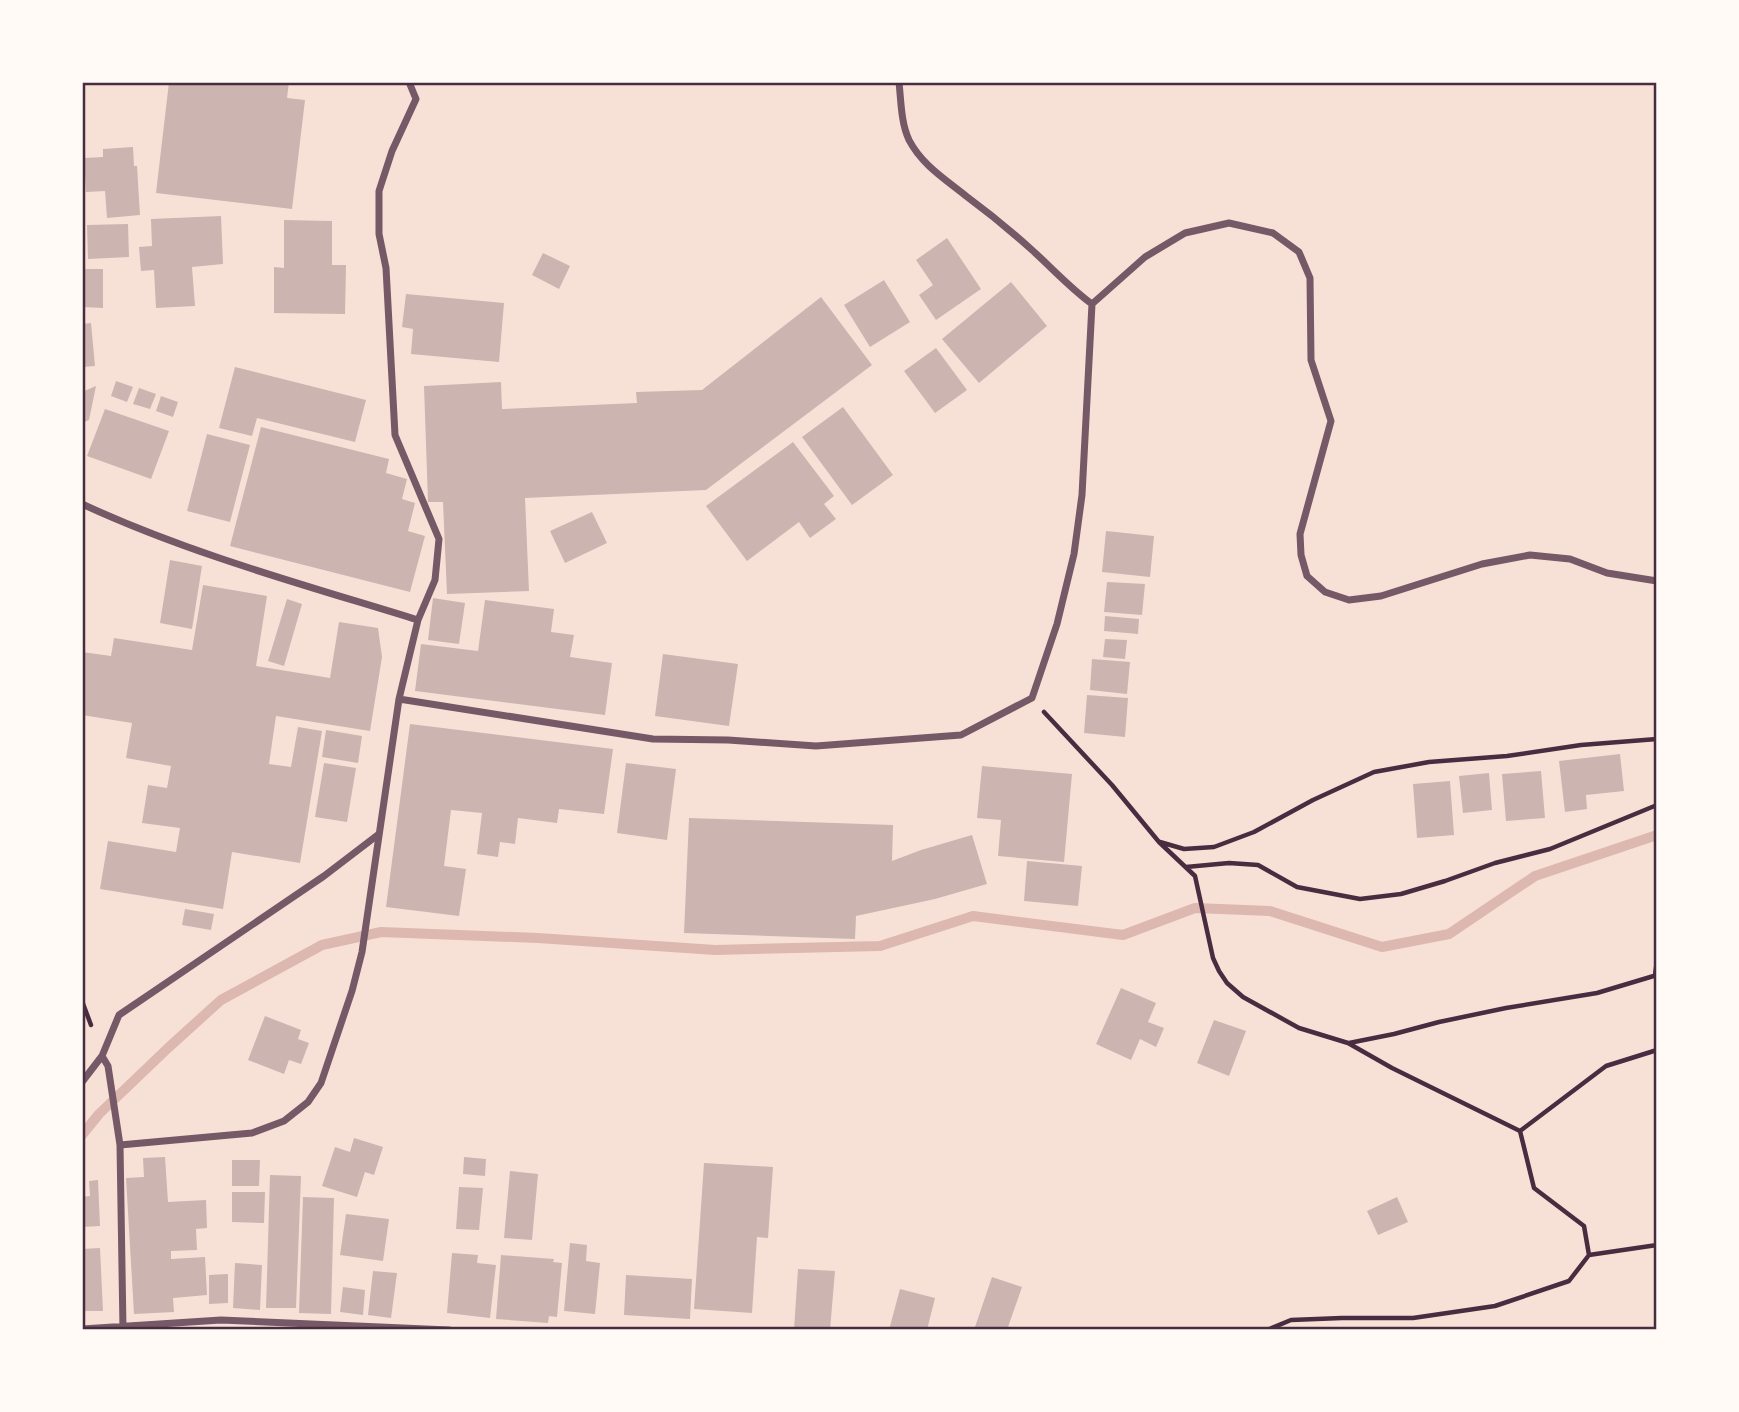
<svg xmlns="http://www.w3.org/2000/svg" width="1739" height="1412" viewBox="0 0 1739 1412" font-family="'Titillium Web',sans-serif">
<style>
.lines{fill:none;stroke-linecap:round;stroke-linejoin:round}
.stream{stroke:#dcb8b0;stroke-width:10}
.building{fill:#ccb4b1}
.path{stroke:#4a2c40;stroke-width:4.5}
.minor{stroke:#755966;stroke-width:7}
.neatline{fill:none;stroke:#4a2c40;stroke-width:2.5}
</style>
<rect width="100%" height="100%" fill="#f7e1d7"/>
<g class="lines">
<path class="stream" d="M82,1135l17,-21 69,-66 53,-48 101,-55 59,-13 157,6 177,12 165,-4 93,-30 150,19 72,-27 75,3 112,36 67,-13 86,-58 122,-41"/>
</g>
<path class="building" d="M169,82h120l-2,16 18,2 -13,109 -136,-16z
M133,147l1,19h3l3,49 -33,3 -2,-27 -19,1 -2,-34 19,-1v-8z
M221,216l2,48 -31,3 3,39 -39,2 -2,-38 -13,1 -2,-24 13,-1 -1,-27z
M284,220l48,1v44h14l-1,49 -71,-1v-46l10,1z
M128,224l1,33 -41,2 -1,-34z
M947,238l34,51 -45,31 -17,-25 14,-10 -17,-25z
M543,253l27,13 -11,23 -27,-14z
M82,269h21v39l-21,-1z
M884,280l26,42 -40,25 -26,-42z
M1011,282l36,44 -68,57 -37,-44z
M406,294l98,9 -5,59 -88,-8 2,-25 -11,-2z
M821,297l51,68 -166,125 -181,8 4,93 -82,3 -4,-92h-15l-4,-116 77,-4 1,27 135,-6 -1,-11 66,-2z
M91,323l4,43 -13,1v-43z
M936,348l31,42 -32,23 -31,-42z
M235,367l131,33 -11,42 -98,-24 -5,18 -33,-8z
M116,381l17,6 -6,15 -16,-6z
M96,386l-7,34 -7,3v-31z
M139,388l17,6 -6,15 -17,-5z
M161,396l17,6 -5,15 -17,-6z
M843,407l50,68 -41,30 -50,-68z
M105,409l64,22 -18,48 -64,-23z
M261,427l128,32 -3,14 21,6 -5,20 13,4 -7,28 17,5 -15,56 -180,-46z
M207,434l43,11 -20,77 -43,-11z
M793,442l41,54 -10,8 12,15 -26,19 -11,-16 -52,39 -41,-55z
M592,512l15,31 -42,20 -15,-32z
M1106,531l48,5 -4,41 -48,-5z
M170,560l32,6 -10,63 -32,-6z
M1107,582l38,2 -3,31 -38,-3z
M203,585l64,11 -11,70 74,12 9,-56 39,6 4,29 -12,74 -94,-15 -7,48 22,3 7,-40 24,4 -22,132 -68,-11 -9,57 -123,-20 8,-48 68,11 4,-24 -38,-5 6,-38 19,3 4,-22 -45,-8 6,-35 -50,-8v-63l29,4 3,-18 78,12z
M433,598l32,5 -6,41 -31,-4z
M287,599l15,5 -18,62 -16,-5z
M485,600l69,9 -3,23 23,3 -4,22 42,6 -7,52 -190,-24 6,-47 57,7z
M1105,616l34,3 -1,15 -34,-3z
M1105,639l22,1 -2,19 -22,-2z
M663,654l75,10 -9,62 -74,-10z
M1092,659l38,3 -3,32 -37,-4z
M1087,695l41,3 -3,39 -41,-4z
M410,724l203,25 -9,65 -45,-5 -2,14 -39,-5 -3,26 -15,-2 -2,15 -21,-3 5,-41 -31,-3 -7,56 22,3 -7,47 -73,-9z
M326,730l36,6 -4,27 -36,-6z
M1620,754l4,37 -38,4 1,14 -22,3 -6,-51z
M324,763l32,5 -9,54 -32,-5z
M626,763l50,6 -9,71 -50,-7z
M982,766l90,8 -8,88 -66,-6 3,-36 -24,-2z
M1541,771l4,47 -39,3 -4,-47z
M1489,773l3,37 -29,3 -4,-37z
M1450,781l4,54 -37,3 -4,-54z
M689,818l204,7 -1,36 29,-11 51,-15 15,49 -52,15 -79,17 -1,23 -171,-6z
M1027,861l55,5 -4,40 -54,-5z
M185,909l29,5 -3,16 -29,-5z
M1121,988l35,15 -8,19 16,6 -8,19 -16,-8 -9,21 -35,-16z
M265,1016l36,14 -3,9 11,4 -8,21 -12,-4 -5,14 -36,-14z
M1214,1020l32,11 -17,45 -32,-13z
M354,1138l29,9 -9,28 -9,-3 -8,25 -35,-11 13,-39 15,5z
M165,1157l3,45 38,-2 1,28 -11,1 1,21 -26,1v8l34,-2 2,38 -34,3 1,14 -40,2 -8,-136 18,-1 -1,-19z
M464,1157l22,2 -1,17 -22,-2z
M232,1160h28l-1,26h-27z
M704,1163l69,4 -5,71 -11,-1 -5,76 -58,-4z
M510,1171l28,3 -6,66 -28,-2z
M270,1175l31,1 -5,132h-30z
M98,1180l2,46 -18,1v-30l8,-1 -1,-15z
M459,1187l24,1 -4,42 -23,-1z
M232,1192h33l-1,31 -32,-1z
M303,1197l31,1 -3,116 -32,-1z
M1397,1197l11,25 -30,13 -11,-24z
M346,1214l43,5 -6,42 -43,-6z
M570,1243l17,2 -1,16 14,2 -5,51 -31,-3z
M100,1248l3,63h-21v-62z
M452,1253l26,2 -1,8 19,2 -6,53 -43,-5z
M501,1255l53,4 -1,3 9,1 -5,54 -8,-1 -1,7 -52,-4z
M235,1263l27,2 -2,45 -27,-2z
M798,1269l37,2 -5,59h-36z
M373,1271l24,2 -6,45 -23,-3z
M228,1274v29l-19,1v-29z
M626,1275l66,4 -2,40 -66,-4z
M992,1277l30,10 -15,43h-33z
M343,1287l22,3 -2,25 -23,-3z
M900,1289l35,9 -8,32h-38z"/>
<g class="lines">
<path class="path" d="M1044,712l68,73 47,57 36,34 18,82 6,13 8,12 16,14 56,31 49,15 44,25 128,63 86,-65 51,-16
M1160,842l24,7 30,-2 40,-15 59,-32 61,-28 55,-10 78,-6 74,-11 76,-6
M1186,867l43,-4 29,2 39,22 63,12 41,-5 44,-13 50,-18 55,-14 107,-44
M1655,975l2,-15
M82,1001l9,24
M1349,1043l45,-9 45,-12 67,-14 91,-15 60,-18
M1589,1255l68,-10
M1267,1330l24,-10 51,-2h71l82,-12 74,-25 20,-26 -5,-29 -50,-38 -14,-57"/>
<path class="minor" d="M899,82c2,19 2,41 10,58 13,25 36,39 57,56 23,17 45,35 66,54 20,18 38,38 60,54
M82,504c108,50 223,81 336,116
M399,699l254,40 75,1 88,6 145,-11 71,-37 25,-74 17,-70 8,-59 10,-191 53,-47 40,-24 44,-10 44,10 26,19 11,26 1,82 20,61 -31,113 1,21 6,21 18,16 24,8 32,-4 101,-32 48,-9 40,4 37,14 50,8
M102,1056l6,10 12,79 3,184
M82,1082l20,-26 17,-41 205,-139 55,-42
M120,1145l132,-12 32,-12 24,-19 13,-19 31,-92 10,-39 37,-253 19,-79 17,-40 4,-41 -44,-104 -9,-167 -7,-34v-43l13,-40 24,-52 -7,-17
M82,1329l139,-9 228,10"/>
</g>
<rect width="1739" height="1412" fill="none" stroke="#fffaf5" stroke-width="168"/>
<rect x="84" y="84" width="1571" height="1244" class="neatline"/>
</svg>
